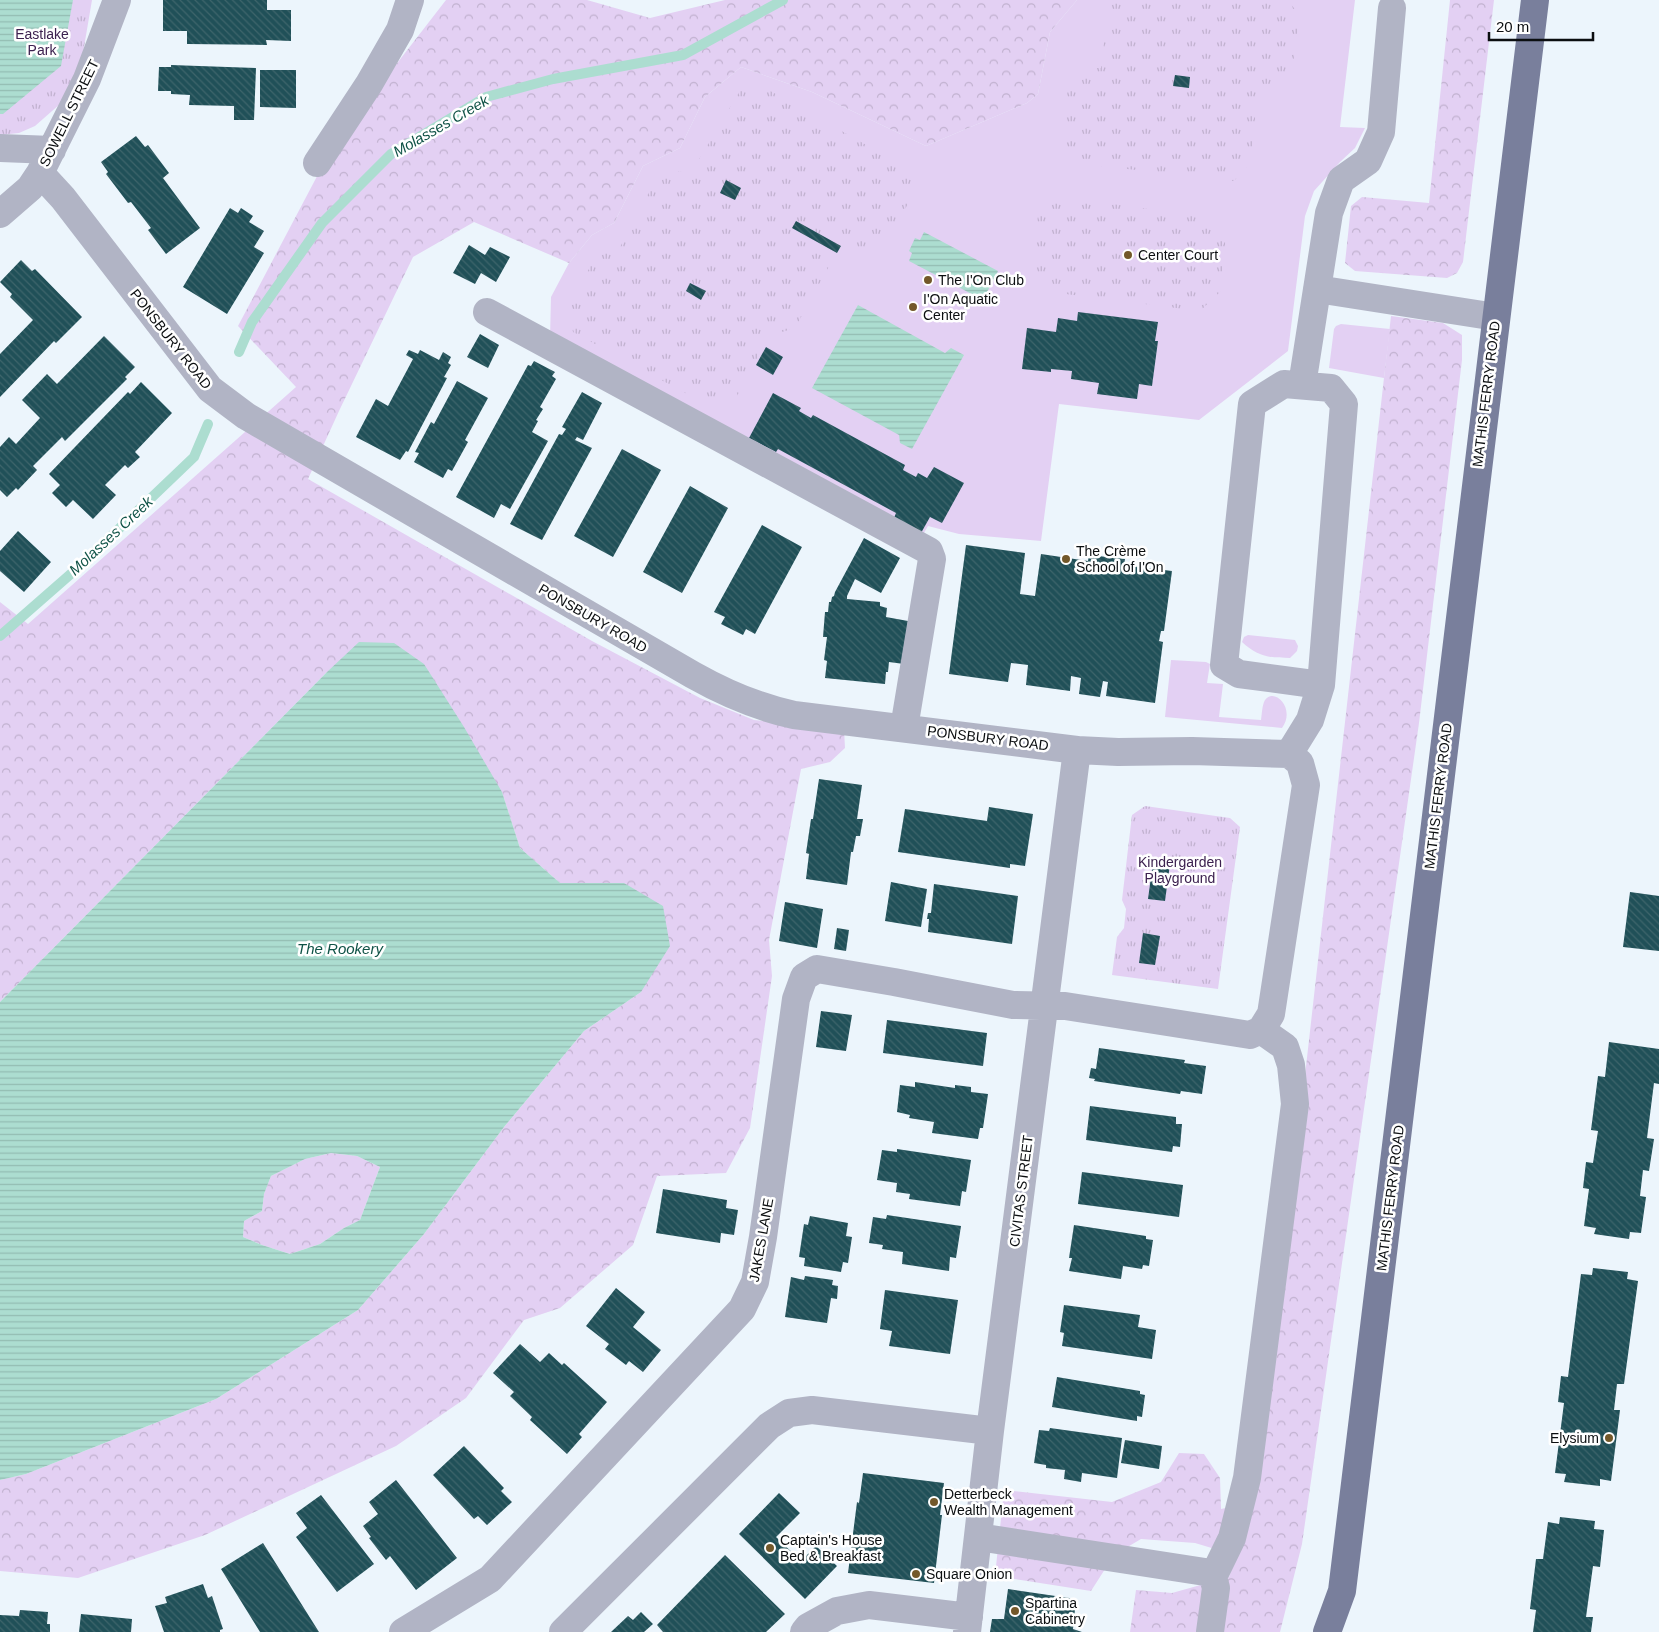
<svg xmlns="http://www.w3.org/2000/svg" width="1659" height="1632" viewBox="0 0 1659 1632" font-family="Helvetica,sans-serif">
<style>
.grass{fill:#e3d0f3}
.forest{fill:url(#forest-crowns)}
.park{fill:url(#park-tufts)}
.water{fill:url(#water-rules);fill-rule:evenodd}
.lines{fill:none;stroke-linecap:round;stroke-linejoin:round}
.stream{stroke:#acddd0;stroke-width:10}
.building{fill:url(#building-back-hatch)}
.minor{stroke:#b1b4c5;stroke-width:28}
.major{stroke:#797f9c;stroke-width:28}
.poi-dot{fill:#73582a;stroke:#fff;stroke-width:2}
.labels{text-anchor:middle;stroke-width:5;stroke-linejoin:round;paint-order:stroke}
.park-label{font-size:14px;fill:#3c214f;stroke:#fff}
.street-label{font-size:14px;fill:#0b0e10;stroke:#fff}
.poi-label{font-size:14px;fill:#0b0e10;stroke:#fff;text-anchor:start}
.water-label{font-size:15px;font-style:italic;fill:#105347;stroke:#fff}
</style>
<defs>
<pattern id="forest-crowns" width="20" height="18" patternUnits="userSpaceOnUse" patternTransform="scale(1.25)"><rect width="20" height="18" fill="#e3d0f3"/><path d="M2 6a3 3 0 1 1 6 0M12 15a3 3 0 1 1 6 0" fill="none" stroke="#c1b1cf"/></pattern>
<pattern id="park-tufts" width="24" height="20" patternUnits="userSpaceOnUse" patternTransform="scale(1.25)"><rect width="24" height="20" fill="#e3d0f3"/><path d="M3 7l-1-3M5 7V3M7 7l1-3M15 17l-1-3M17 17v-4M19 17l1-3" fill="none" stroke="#c1b1cf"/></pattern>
<pattern id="water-rules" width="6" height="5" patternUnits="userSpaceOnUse" patternTransform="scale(1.25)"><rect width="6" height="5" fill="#acddd0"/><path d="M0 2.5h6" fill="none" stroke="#93bcb2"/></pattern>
<pattern id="building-back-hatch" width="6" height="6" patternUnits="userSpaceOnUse" patternTransform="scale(1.25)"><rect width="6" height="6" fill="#205058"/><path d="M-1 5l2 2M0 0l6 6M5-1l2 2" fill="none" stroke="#3e656b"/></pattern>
</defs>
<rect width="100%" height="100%" fill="#ecf5fc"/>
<path class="grass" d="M1077,0h278l-15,127 25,1 -10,20 -15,14 -26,29 -9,25 -17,135 -89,69 -140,-16 -18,137 -82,-7 -31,-8 -7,12 -371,-200 1,-41 18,-34 23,-28 22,-12 29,-57 37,-18 25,-51 36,-30 71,25 114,54 101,-43 11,-9 12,-62z
M1341,324l49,5 -6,49 -55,-10 5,-39 2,-3z
M1248,635l47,5 3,6 -1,5 -7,7c-20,0 -32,-1 -48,-16l2,-5z
M1171,660l35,2 4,2 -3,19 16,1 -4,33 42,3c1,-6 1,-15 4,-20 10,-13 31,9 17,28l-117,-11z"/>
<path class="forest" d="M446,0h141l63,18 75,-18h352l-27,32 -12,62 -11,9 -101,43 -114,-54 -71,-25 -36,30 -25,51 -37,18 -29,57 -22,12 -23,28 -95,-41 -61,35 -74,154 -31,68 284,162 108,57 54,22 90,9 1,19 -15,14 -29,7 -32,171 3,36 -22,152 -24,45 -69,3 -24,69 -73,63 -36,12 -58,78 -70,48 -191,89 -127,43 -78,-7v-91l26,-6 190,-75 142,-89 66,-76 80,-107 80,-96 57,-39 -17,-109h-64l-40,-35 -18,-56 -175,-120 -327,330v-400l28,22 268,-237 -58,-61 95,-180z
M1450,0h44l-31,262 -6,11 -10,5 -92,-7 -10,-8 6,-57 11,-9 67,6z
M1391,316l52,7 19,12v25l-43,363 -117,821 -22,88h-150l6,-42 36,3 57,-16 6,-22 -40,-12 -54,-4 -27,16 -23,36 -96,-15 9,-86 108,12 49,-20 18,-29 25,1 16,24 1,31 19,-4 22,-50z
M331,1153l26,3 23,11 -20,53 -16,8 -24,16 -30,10 -28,-9 -19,-8 1,-16 18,-10 2,-17 7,-18 34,-17z"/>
<path class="park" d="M0,0h92l-9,53 -10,25 -13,26 -25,22 -16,7 -19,2z
M1109,0h178l13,15 -9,62 -17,16 -16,-1 -8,72 -16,17 -160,-18 -14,-19 9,-63 18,-13h14z
M760,85l149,84 6,23 -30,51 -22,9 -20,-11 -48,87 -26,8 -33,62 -25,9 -138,-75 -5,-22 28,-55 23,-6 38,-72 23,-6 9,5 52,-87z
M1054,196l159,22 13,17 -6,57 -20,19 -158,-20 -13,-18 10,-64z
M1145,806l85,12 10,9 -22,162 -106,-14 5,-38 7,-9 2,-19 -4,-9 10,-85z"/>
<path class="water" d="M0,0h73l-12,66 -58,48h-3z
M924,232l74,39 -15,29 -74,-39 3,-8 -3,-2 6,-13 5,2z
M858,305l87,48 6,-5 13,7 -52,94 -12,-6 -1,-8 -87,-47z
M359,642l35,1 30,21 40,63 38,65 18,56 40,35h64l39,23 7,40 -29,46 -57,39 -80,96 -80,107 -66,76 -142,89 -190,75 -26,6v-478l327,-330zM331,1153l26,3 23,11 -20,53 -16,8 -24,16 -30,10 -28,-9 -19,-8 1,-16 18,-10 2,-17 7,-18 34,-17z"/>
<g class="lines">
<path class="stream" d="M239,352l13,-30 70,-99 69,-69 95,-57 67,-18 130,-24 100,-55
M0,636l81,-71 113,-108 14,-33"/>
</g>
<path class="building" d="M163,0h104v10h24v31l-25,-1 1,5 -80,-1v-13h-24z
M171,65l85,3 -2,52h-20v-14l-45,-1 1,-10 -19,-1v-3h-13l1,-24h12z
M260,70h36v38l-36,-1z
M1175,75l15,2 -1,11 -16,-2z
M136,136l9,11 3,-2 21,28 -6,5 37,50 -34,26 -18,-24 3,-2 -20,-26 -3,1 -22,-29 2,-2 -7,-10z
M726,180l15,8 -6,12 -15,-7z
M230,208l8,5 3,-5 12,8 -4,6 15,9 -10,16 10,6 -37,61 -44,-27z
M796,221l45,25 -4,7 -45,-25z
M469,245l16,10 5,-8 20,10 -14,25 -15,-9 -6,11 -22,-11z
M21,260l11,11 3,-2 47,48 -26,26 -2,-2 -54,56v-43l33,-34 -23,-23 2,-3 -12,-12z
M690,283l16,8 -5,9 -15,-9z
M1078,312l80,10 -3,19h3l-6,45 -13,-2 -2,15 -40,-5 2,-11 -28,-4 1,-8 -21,-2v3l-29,-3 5,-41 29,4 2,-14 19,3z
M480,334l19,11 -11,23 -21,-11z
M104,336l31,31 -10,10 2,2 -62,62 -3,-4 -29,29 4,4 -19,20 -2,-2 -9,9 -7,-7v-43l9,-10 7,7 24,-26 -18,-18 25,-26 10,10z
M766,347l17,10 -10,18 -17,-10z
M409,350l9,4 2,-4 19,10 4,-8 8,5 -3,6 3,2 -7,12 3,1 -39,74 -2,-1 -6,9 -44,-23 20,-38 12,7 25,-47 -7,-4z
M534,361l21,11 -3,4 4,3 -16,28 3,2 -7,11 2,1 -6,11 16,9 -38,68 -9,-5 -7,14 -38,-21 72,-132 3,1z
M457,381l31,17 -23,42 3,2 -16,29 -4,-2 -5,9 -29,-16 5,-9 -4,-1 16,-30 3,2z
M141,382l31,31 -37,39 5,5 -12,11 -3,-3 -20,20 11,10 -23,24 -20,-19 -7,7 -14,-14 8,-8 -11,-11 79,-82 2,2z
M582,392l20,11 -19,37 -6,-3 -2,3 17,8 -50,92 -32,-16 49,-90 3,1 4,-6 -4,-2z
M773,393l28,15 -2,3 12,7 2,-3 92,50 -2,5 13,7 2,-4 9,5 7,-11 30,16 -22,40 -12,-6 -9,16 -27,-15 2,-5 -118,-64 -2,3 -27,-14z
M622,449l39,21 -48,87 -39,-21z
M690,486l38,22 -46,85 -39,-21z
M762,525l40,22 -47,87 -9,-5 -3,6 -22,-11 4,-7 -11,-5z
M18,531l33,31 -27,30 -24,-21v-20z
M864,538l36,20 -19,35 -26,-14 -8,17v3l33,3v4l7,2 -1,9 22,4 -4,43 -15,-2 -1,10h-2l-1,12 -60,-6 2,-17 -3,-1 3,-23h-4l2,-25h3l1,-10h2l1,-5 2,-1 1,-4z
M966,545l59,8 -5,41 15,2 6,-42 47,7 1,-6 36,4 -1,6 48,6 -8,60h-3l-2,10 4,1 -8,61 -49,-7 2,-14 -5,-1 -3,16 -21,-3 2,-16 -10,-2 -1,15 -44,-6 2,-20 -17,-2 -3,19 -59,-8z
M819,779l43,6 -5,34h6l-3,17h-4l-3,16h-2l-4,33 -41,-6 3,-25 -3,-1 5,-34h2z
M989,807l44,7 -8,52 -15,-2v4l-112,-16 7,-43 82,12z
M1153,862l17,2 -5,37 -17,-2z
M891,882l36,7 -6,38 -36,-6z
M934,884l84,12 -6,48 -84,-12 1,-13h-2l1,-6h3z
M1630,892l29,4v55l-36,-4z
M785,902l38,7 -6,39 -38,-7z
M837,928l12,2 -3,21 -12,-2z
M1143,933l17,3 -5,29 -16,-2z
M821,1011l31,4 -6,36 -30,-4z
M887,1020l100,13 -4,33 -100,-13z
M1609,1042l50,7v35l-5,-1 -7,55 7,1 -5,32 -6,-1 -3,26 6,1 -5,36 -11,-1 -1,7 -35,-5 2,-6 -12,-2 5,-37 -6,-1 3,-26 7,1 5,-32 -7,-1 7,-54 7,1z
M1099,1048l86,12 -1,3 22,3 -4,28 -21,-3 -1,3 -86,-13 1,-2 -6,-1 2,-10 5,1z
M915,1082l40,6v-3l16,2v5l17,2 -5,34h-3l-2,11 -46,-6 2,-11 -25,-4 1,-3 -13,-3 3,-27 15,2z
M1090,1106l86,11v7h6l-2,23 -7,-1 -1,6 -86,-12z
M897,1149l74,11 -5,32 -4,-1 -2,15 -51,-7 1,-5 -14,-2 1,-9 -20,-3 5,-30 15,2z
M1082,1172l101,13 -4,32 -101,-13z
M663,1189l64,11 -1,8 12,2 -4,25 -13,-2 -1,10 -64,-10z
M887,1215l74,11 -5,32 -6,-1 -1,14 -47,-7 1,-12 -21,-3 1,-4 -14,-2 4,-26 13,2z
M810,1216l38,7 -2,13 6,1 -4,26 -5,-1 -2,10 -37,-6 1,-8 -6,-1 5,-33 4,1z
M1074,1225l72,11v3l7,1 -4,26 -6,-1 -1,4 -19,-3 -2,13 -52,-8 3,-13h-3z
M1593,1268l35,4 -1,7 11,2 -14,103h-7l-3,26h6l-9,71 -11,-2v7l-36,-4 2,-8 -11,-1 9,-70 -6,-1 3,-26 7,1 13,-103 11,1z
M805,1276l28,4 -1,5 6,1 -1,13 -6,-1 -4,25 -42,-6 6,-40 13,3z
M616,1288l29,24 -12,15 28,23 -18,22 -14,-11 -3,4 -21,-16 4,-5 -23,-18z
M885,1290l73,10 -8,54 -61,-8 3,-15 -12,-2z
M1064,1305l76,10 -2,12 18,3 -4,29 -90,-13 2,-13 -4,-1z
M520,1344l20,18 9,-9 13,12 2,-2 43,39 -28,32 3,3 -15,17 -37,-34 2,-3 -22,-21 4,-4 -21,-19z
M1057,1377l83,14v3l5,1 -3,22 -5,-1v5l-85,-14z
M1050,1428l72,10 -5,40 -35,-5 -1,9 -17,-3 1,-9 -19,-2v-3l-12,-2 5,-33 10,1z
M1125,1440l37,6 -3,23 -38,-6z
M464,1446l40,42 -3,3 11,11 -25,23 -9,-9 -4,3 -41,-44z
M863,1473l81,10 -4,32h2l-8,68 -86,-10 9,-71 2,1z
M396,1480l61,78 -41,32 -26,-34 -4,4 -17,-22 2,-1 -8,-11 15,-12 -9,-12z
M779,1493l21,20 -24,24 25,24 15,-15 21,20 -32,33 -66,-65z
M321,1495l53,69 -37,28 -41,-55 11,-9 -11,-15z
M1560,1517l35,4 -1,8 10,1 -4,37 -7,-1 -7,51h7l-2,15h-58l3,-22 -6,-1 6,-50h7l5,-37 11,2z
M263,1543l56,89h-59l-39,-63z
M725,1555l60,59 -19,18h-103l-6,-7z
M203,1584l5,14 4,-2 11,33 -3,1v2h-56l-9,-26 12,-3 -2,-6z
M1008,1589l68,10 -3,30 9,3h-92l2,-13h12z
M20,1610l28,2 -1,12h3v8h-50v-17l19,1z
M641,1612l12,12 -9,8h-33l17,-16 5,4z
M81,1614l51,5 -1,13h-52z"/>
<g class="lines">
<path class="minor" d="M0,148l52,2
M317,163l52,-79 31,-54 10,-30
M40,173l23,25 147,191 36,27 447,259c32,18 64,32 101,40l283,35 41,2 74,-1 97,3
M0,214l30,-26 10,-15 47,-94 30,-79
M1317,289l179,28
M487,312l442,239 3,8 -28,169
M1302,385l27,-172 12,-33 27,-19 13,-29 11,-124
M1289,754l21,-34 11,-35 23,-281 -13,-16 -47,-4 -32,20 -28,261 15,9 82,11
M978,1537l227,35 8,5 3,11 -6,44
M1213,1577l19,-39 15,-60 48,-374 -4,-39 -6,-18 -24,-17
M403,1632l87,-53 252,-270 13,-27 8,-45 33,-238 8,-22 13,-8 77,13 119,23 52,1 185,29 11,-5 10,-16 35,-229 -6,-22 -11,-9
M563,1632l206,-206 20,-13 23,-3 178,21
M804,1632l4,-5 29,-16 32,-6 100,12
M967,1632l23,-201 87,-681"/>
<path class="major" d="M1327,1632l15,-41 193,-1591"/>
</g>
<g class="poi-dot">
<circle cx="1128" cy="255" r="5"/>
<circle cx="928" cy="280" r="5"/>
<circle cx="913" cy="307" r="5"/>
<circle cx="1066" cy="559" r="5"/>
<circle cx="1609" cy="1438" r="5"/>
<circle cx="934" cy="1502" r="5"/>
<circle cx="770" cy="1548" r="5"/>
<circle cx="916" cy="1574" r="5"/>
<circle cx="1015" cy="1611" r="5"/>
</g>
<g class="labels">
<g class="park-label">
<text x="42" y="39">Eastlake<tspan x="42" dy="16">Park</tspan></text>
<text x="1180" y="867">Kindergarden<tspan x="1180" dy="16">Playground</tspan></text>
</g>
<g class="street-label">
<text transform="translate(69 113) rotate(-64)" y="5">SOWELL STREET</text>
<text transform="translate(171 339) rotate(52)" y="5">PONSBURY ROAD</text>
<text transform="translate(1486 394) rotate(-83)" y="5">MATHIS FERRY ROAD</text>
<text transform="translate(593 618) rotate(30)" y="5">PONSBURY ROAD</text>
<text transform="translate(988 738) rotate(7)" y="5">PONSBURY ROAD</text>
<text transform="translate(1438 796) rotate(-83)" y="5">MATHIS FERRY ROAD</text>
<text transform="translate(1021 1191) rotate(-83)" y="5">CIVITAS STREET</text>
<text transform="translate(1390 1198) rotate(-83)" y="5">MATHIS FERRY ROAD</text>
<text transform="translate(761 1240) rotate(-80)" y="5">JAKES LANE</text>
</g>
<g class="poi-label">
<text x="1138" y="260">Center Court</text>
<text x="938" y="285">The I'On Club</text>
<text x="923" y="304">I'On Aquatic<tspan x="923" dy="16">Center</tspan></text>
<text x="1076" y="556">The Crème<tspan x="1076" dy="16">School of I'On</tspan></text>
<text x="1599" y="1443" text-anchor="end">Elysium</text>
<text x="944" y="1499">Detterbeck<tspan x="944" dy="16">Wealth Management</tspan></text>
<text x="780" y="1545">Captain's House<tspan x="780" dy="16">Bed &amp; Breakfast</tspan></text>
<text x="926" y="1579">Square Onion</text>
<text x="1025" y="1608">Spartina<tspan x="1025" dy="16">Cabinetry</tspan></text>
</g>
<g class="water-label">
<text transform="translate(441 126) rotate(-30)" y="5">Molasses Creek</text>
<text transform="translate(111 536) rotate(-43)" y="5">Molasses Creek</text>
<text x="340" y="954">The Rookery</text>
</g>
</g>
<path d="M1489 32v8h104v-8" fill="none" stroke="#0b0e10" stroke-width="2.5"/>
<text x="1496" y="32" font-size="15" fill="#0b0e10" stroke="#ffffff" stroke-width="4" paint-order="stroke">20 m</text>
</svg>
